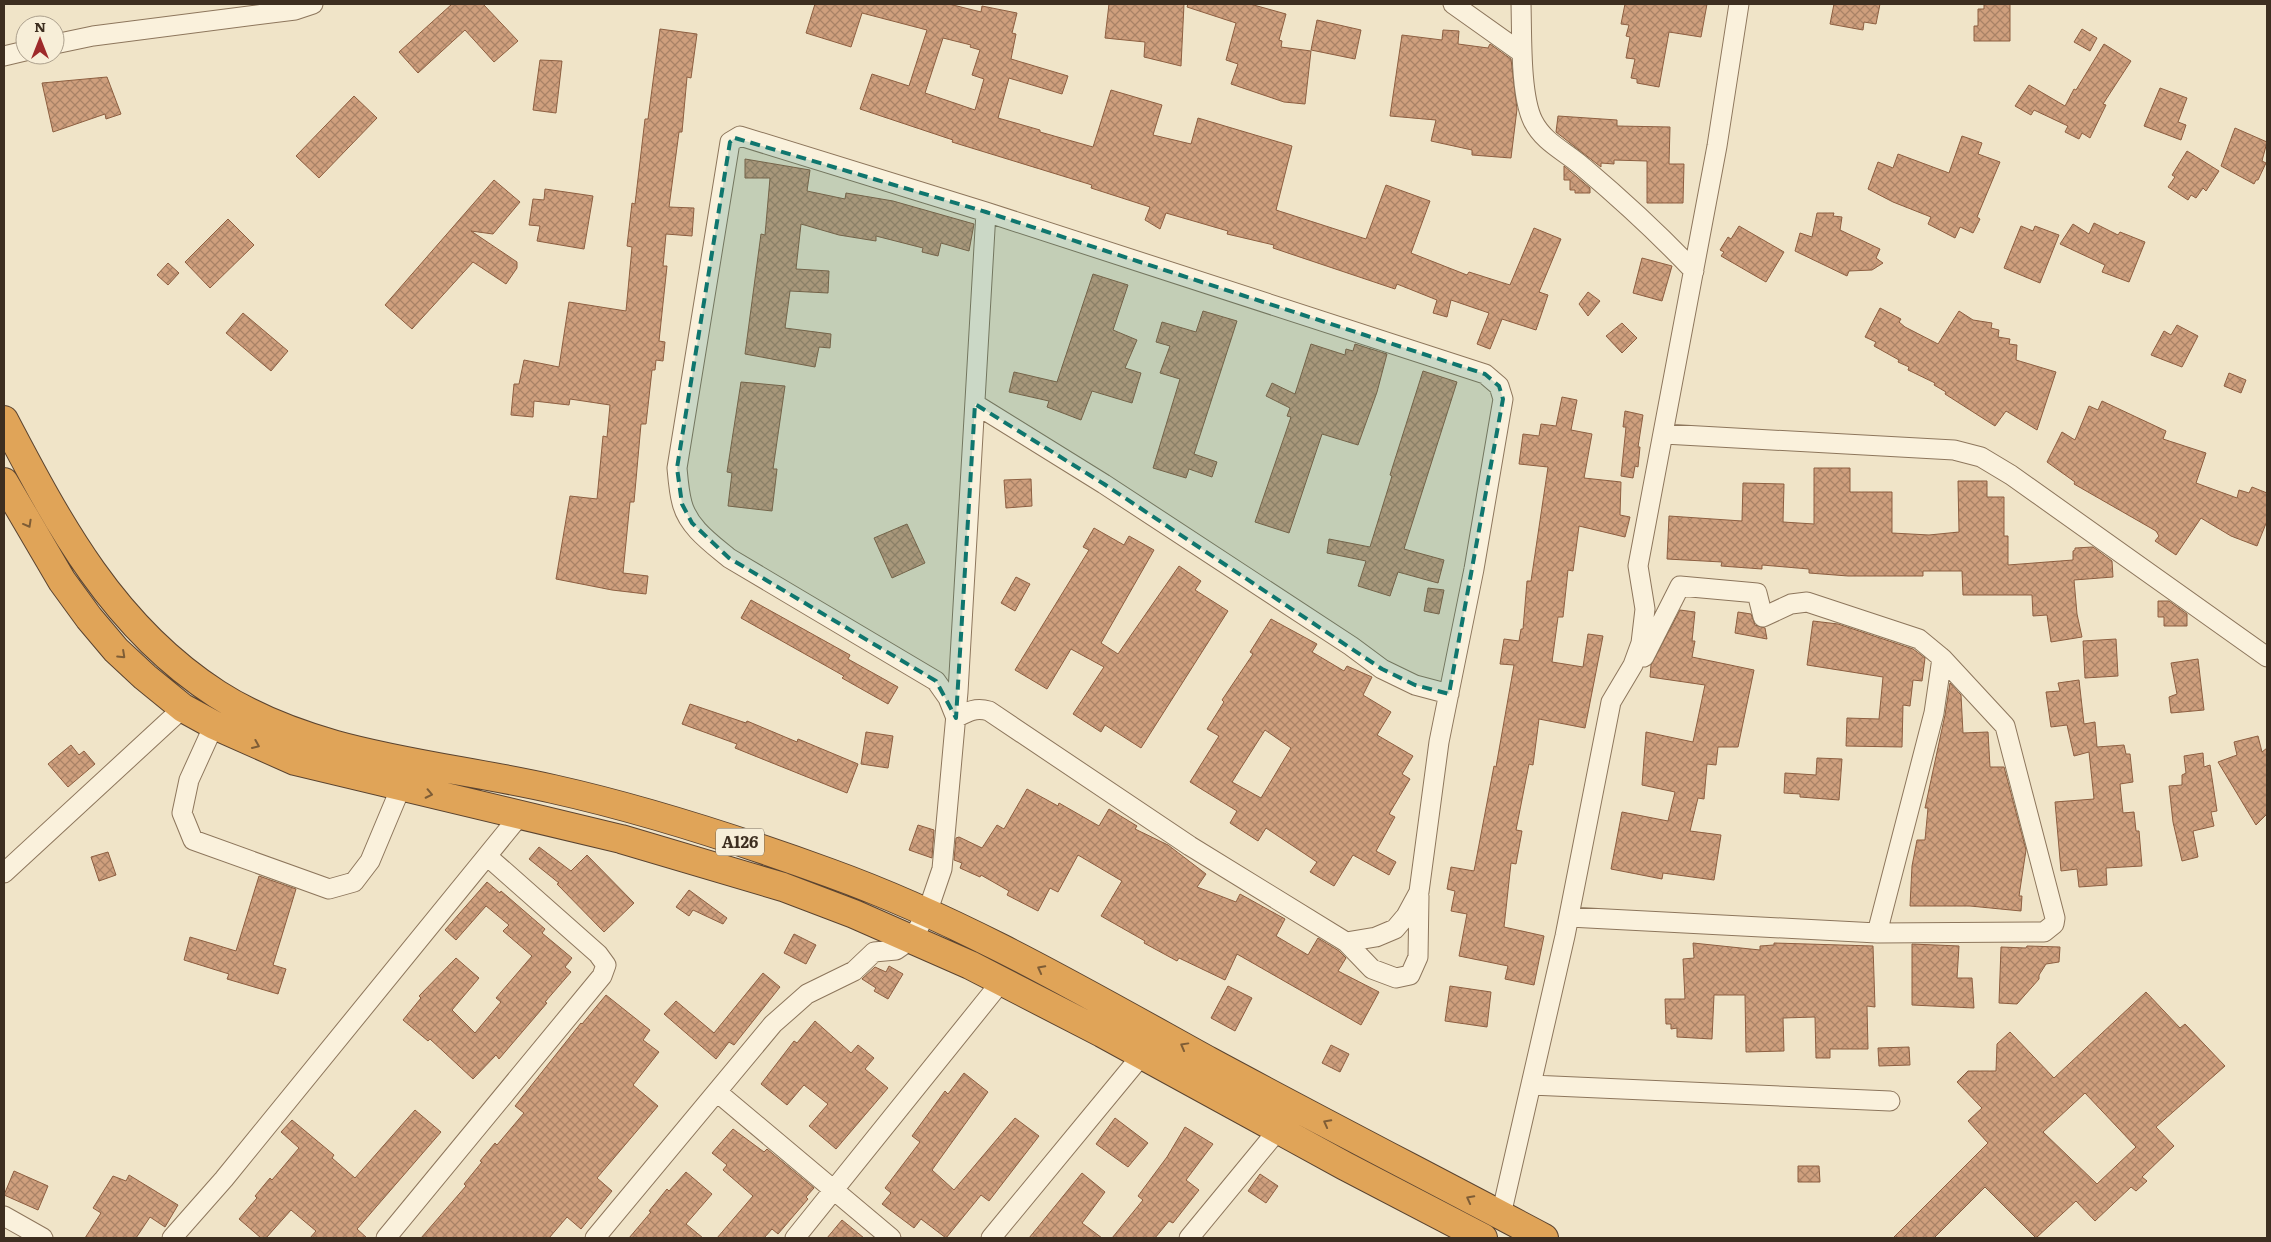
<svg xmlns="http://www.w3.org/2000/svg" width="2271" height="1242" viewBox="0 0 2271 1242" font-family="Literata,serif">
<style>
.building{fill:url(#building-cross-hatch);stroke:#8d5f41;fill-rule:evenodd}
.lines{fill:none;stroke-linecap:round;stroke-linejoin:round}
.minor-casing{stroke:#8d765c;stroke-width:21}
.highway-casing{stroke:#5b4430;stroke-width:30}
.minor{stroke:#faf1dc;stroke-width:19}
.highway{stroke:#e0a458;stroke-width:28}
.oneway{stroke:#7e5d36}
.marked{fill:#0f766e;fill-opacity:0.2;stroke:#0f766e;stroke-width:4;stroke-dasharray:10 6;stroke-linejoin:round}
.labels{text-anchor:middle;stroke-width:5;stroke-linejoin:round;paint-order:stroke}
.shield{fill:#f7eed8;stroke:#756857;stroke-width:1}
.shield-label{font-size:16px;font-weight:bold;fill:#3d2e20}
</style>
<defs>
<pattern id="building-cross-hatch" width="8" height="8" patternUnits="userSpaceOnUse" patternTransform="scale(1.25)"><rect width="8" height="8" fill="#cf9f7d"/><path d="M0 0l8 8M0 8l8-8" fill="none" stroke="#a98266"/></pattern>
</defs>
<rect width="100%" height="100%" fill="#f0e4c8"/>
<path class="building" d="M452,4h31l35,37 -24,21 -29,-32 -47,43 -19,-21z
M815,4h134l32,8 1,-6 35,7 -5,20 4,1 -5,25 57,17 -6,18 -53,-16 -11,40 42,12v2l53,15 18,-57 51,15 -9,30 38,9 7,-26 94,28 -16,64 90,29 20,-54 44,16 -19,52 56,22 2,-3 41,13 24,-57 27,11 -22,53 9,3 -12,35 -34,-11 -12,30 -13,-5 12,-31 -38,-13 -4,17 -14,-4 4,-13 -40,-16 -2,5 -122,-41 1,-3 -47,-11 1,-3 -62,-18 -6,16 -15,-9 5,-13 -59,-19 1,-3 -140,-43 1,-2 -93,-31 12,-35 37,12 18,-56 -65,-17 -11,34 -45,-14zM943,38l28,7 -1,2 10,3 -8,25 12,4 -9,31 -50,-17z
M1109,4h75l-3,62 -37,-9 1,-15 -40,-4z
M1188,4h62l36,10 -7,26 3,1 -1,6 30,4 -6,53 -21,-2 -53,-18 7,-20 -12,-4 10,-37 -49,-16z
M1625,4h82l-6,33 -32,-5 -10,55 -22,-4v-4l-6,-1 4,-19 -9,-1 4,-21 -4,-1 3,-11 -8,-1z
M1834,4h46l-4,20 -12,-2 -1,8 -33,-6z
M1984,4h26v37h-36v-15h4v-17h6z
M1317,20l44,10 -6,29 -44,-9z
M660,29l37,5 -6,44 -4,-1 -5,55h-3l-10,75 25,1 -2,28 -26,-2 -3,32h4l-8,75 6,1 -2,19 -7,-1 -1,10h-3l-6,54h-5l-7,78h-4l-7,71 25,3 -2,18 -34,-4 -56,-11 14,-83 27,3 6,-63 4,1 3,-32 -40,-6 -1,6 -35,-4 -1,16 -22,-2 3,-31h5l5,-24 35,7 10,-65 57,9 6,-64 -5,-1 5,-43 3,1 10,-85h3z
M2082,29l15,9 -7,13 -16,-9z
M1443,30l16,1 -1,13 30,4 2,-4 21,15 6,50 -6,49 -39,-3v-5l-41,-9 5,-21 -46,-4 12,-81 40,5z
M2104,44l27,17 -28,43 3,1 -16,33 -8,-5 -3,6 -14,-7 3,-6 -34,-16 -3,5 -16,-9 14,-21 36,21 9,-17 2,1z
M540,60l22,1 -6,52 -23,-3z
M107,77l14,37 -15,5 -1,-5 -52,18 -11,-49z
M2160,88l27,10 -9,24 8,3 -5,15 -37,-14z
M354,96l23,22 -58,60 -23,-22z
M1558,116l59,4v6l53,1 -1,37h15l-1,39h-36v-42l-33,-1v4l-13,-1v4l-45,-35z
M2235,128l32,14 -5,19 4,2 -8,17h-2l-2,4 -33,-18z
M1962,136l20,7 -4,11 22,8 -23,55 3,2 -7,14 -13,-6 -5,11 -27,-14 3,-7 -38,-15 -25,-13 10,-27 15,6 5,-14 51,19z
M2187,151l32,20 -13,20 -3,-3 -7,10 -5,-3 -3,5 -20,-13 7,-10 -3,-2z
M745,159l65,11 -3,21 38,8 1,-6 47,8 81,23 -5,27 -28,-8 -3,13 -16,-4 1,-4 -47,-12v5l-37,-6 -38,-11 -5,45 33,2 -1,22 -38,-2 -5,37 46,6 -1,14 -11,-1 -4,20 -70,-13 16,-120 4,1 5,-57h-25z
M1564,166l26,22v5h-15v-3h-5v-10h-6z
M494,180l26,22 -27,32 -22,-3 46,31v6l-11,16 -33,-22 -61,67 -27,-24z
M545,189l48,7 -9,53 -47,-8 3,-15 -11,-1 4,-26 11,1z
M1817,213h17l-1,3 9,1 -2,13 40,19 -4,9 7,5 -11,7 -23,1 -2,5 -52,-25 5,-18 12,4z
M228,219l26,26 -44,43 -25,-26z
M2094,223l24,12 2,-3 25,10 -16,40 -27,-10 3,-7 -45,-21 13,-20 16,10z
M1739,226l45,26 -18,30 -45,-26 3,-4 -4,-2 8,-13 3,2z
M2021,226l12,5 2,-5 24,9 -19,48 -36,-15z
M1642,258l30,8 -10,35 -29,-8z
M168,263l11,10 -11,12 -11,-10z
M1093,274l35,11 -15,45 24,10 -12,28 16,5 -9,30 -40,-12 -11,29 -34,-13 2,-6 -40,-9 5,-20 43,10z
M1588,292l12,9 -12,15 -9,-12z
M1880,308l21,11 -2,3 6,5 33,17 21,-33 14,9 19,3 -1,5 8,2 -1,7 12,2 -1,5 8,1 -1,15 40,12 -19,58 -31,-19 -11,15 -50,-32 1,-2 -12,-7 1,-2 -27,-13 1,-3 -11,-5 1,-2 -25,-14 2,-4 -11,-5z
M1203,311l34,10 -43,133 23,8 -5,15 -23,-8 -3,9 -33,-10 27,-89 -20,-6 10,-27 -14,-4 6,-20 34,10z
M243,313l45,38 -17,20 -45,-38z
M1622,323l15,15 -15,15 -16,-17z
M2177,325l21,11 -16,31 -31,-12 13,-24 7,4z
M1311,344l34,11 1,-6 7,2 2,-7 32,10 -10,38 -19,53 -36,-11 -33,99 -34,-11 36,-105 -4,-1 3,-8 -24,-12 6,-13 23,11z
M1423,371l34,11 -53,167 40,11 -6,23 -40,-11 -8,24 -32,-10 8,-25 -39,-8 2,-14 41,8 22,-71 -2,-1z
M2229,373l17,7 -5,13 -17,-7z
M741,382l44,4 -12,83h4l-5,42 -44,-5 4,-33 -5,-1z
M1562,397l15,3 -6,30 21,4 -8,44 37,4 -1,33 10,2 -5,20 -46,-11 -6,45 -5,-1 -5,47h-5l-6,45 31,5 5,-33 15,2 -18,92 -46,-9 -6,46 -4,-1 -13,66 6,1 -6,33 -5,-1 -7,64 40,9 -10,49 -29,-6 3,-13 -49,-10 8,-42 -16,-3 4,-20 -8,-2 4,-22 23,4 20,-105 2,1 18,-102 -14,-1 4,-25 15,2 2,-12h2l4,-48h4l17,-114 -29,-3 4,-30 16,2 2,-12 15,2z
M2102,401l64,30 -3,8 43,14 -10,30 41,15 2,-8 10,3 3,-6 15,6v28l-10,25 -26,-10 -30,-18 -25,37 -21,-14 4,-5 -3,-5 -82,-47 1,-2 -28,-20 15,-30 13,8 14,-34 9,4z
M1625,411l18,4 -5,32h2l-2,20 -3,-1 -2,12 -12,-2 5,-49h-3z
M1814,468h36v24h42v41l37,2 30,-3 -1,-51h29v16h17v39h4v29l65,-5v-9l2,-1v-2l18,-1 19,14 1,16 -39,3 3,34 5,23 -31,5 -4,-27 -14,1 -1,-21h-69l-1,-24h-39v5h-75l-39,-3v-4l-47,-4v4l-41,-3 1,-4 -55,-3 2,-43 73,5 1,-38 41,1 -1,38 31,2z
M1031,479l1,27 -26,2 -2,-28z
M907,524l18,39 -33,15 -18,-40z
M1094,528l30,17 5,-9 25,14 -53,93 17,11 61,-88 22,15 -6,9 33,21 -87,137 -36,-23 -4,7 -28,-18 31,-47 -33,-18 -24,40 -32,-19 74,-120 -6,-3z
M1016,577l14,7 -15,27 -14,-8z
M1428,588l16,2 -5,24 -15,-3z
M751,600l99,55 -2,4 50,28 -10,17 -46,-26 2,-2 -103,-58z
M2158,601h11l18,13v12h-23v-9h-6z
M1680,610l15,2 -3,29h3l-3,16 62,13 -16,77h-20l-2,18 -9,-1 -3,35 -6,-1 -8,33 31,4 -7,45 -51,-7 -1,6 -51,-10 11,-57 46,9 7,-29 -33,-7 4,-53 47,10 12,-57 -55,-8 1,-12z
M1738,612l13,2 4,11 10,3 2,11 -32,-6z
M1271,619l46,25 -5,8 32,19 3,-5 25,11 -9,18 28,17 -14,23 36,21 -11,18 8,5 -21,35 6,3 -19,34 20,11 -7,13 -36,-20 -19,31 -24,-14 7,-10 -51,-34 -8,13 -28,-18 7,-12 -47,-29 29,-46 -12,-7 17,-27 -2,-2 31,-46 -3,-2zM1265,730l26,18 -30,50 -29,-16z
M1813,621l25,3 75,25 12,9 -3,23 -9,-1 -3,26 -7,-1 -1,42 -56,-1 1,-28 32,1 4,-42 -76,-12z
M2116,639l2,37 -33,2 -2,-37z
M2198,659l6,51 -33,3 -2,-16 8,-3 -6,-31z
M2079,680l5,44 11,-2 2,25 27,-2 2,9h4l3,28 -13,2 3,29 11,-1 2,19h3l3,35 -36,2 1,17 -28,2 -2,-18 -16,2 -6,-69 39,-3 -5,-47 -15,4 -7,-31 -16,2 -5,-35 14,-1 -2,-8z
M1950,683l11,12 2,38 25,-1 2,35h14l22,83 -7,46h3l-1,15 -51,-5h-60l2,-40 5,-26h8l3,-32h-3l20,-93z
M690,704l56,19 1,-2 50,21 1,-3 60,25 -11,29 -112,-45 2,-4 -55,-20z
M866,732l27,4 -5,32 -27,-4z
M2258,736l4,16 5,-4v66l-11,11 -38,-63 19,-7 -3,-13z
M71,745l8,10 5,-4 11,13 -27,23 -20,-23z
M2203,753l1,14 6,-2 7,46 -6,1 3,14 -21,5 5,26 -16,4 -9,-39 -4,-36 13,-1v-10l4,-2 -2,-17z
M1817,758l25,1 -3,41 -39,-3v-3l-16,-1 1,-20 31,2z
M1027,789l31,17 1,-3 40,23 10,-17 28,17 -2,3 33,16 38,29 -9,13 39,15 4,-8 45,25 -9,17 32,19 10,-17 21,13 7,7 -8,13 41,21 -18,33 -124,-71 -12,26 -46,-22 -2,3 -33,-18 1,-2 -44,-25 21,-35 -44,-26 -20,37 -8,-4 -12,23 -31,-16 2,-4 -28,-16 -1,2 -20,-9 2,-5 -8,-3 2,-22 3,-1 23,11 15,-23 7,4z
M918,825l16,5 -2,28 -23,-8z
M539,847l32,24 16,-16 47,48 -30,29 -47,-48 2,-1 -30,-24z
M108,852l8,23 -17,6 -8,-24z
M259,876l37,13 -23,76 13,4 -8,25 -51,-15 2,-5 -45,-14 6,-23 46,14z
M487,882l13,11 1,-2 44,38 -3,4 30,25 -7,9 6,5 -26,30 2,1 -48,56 -3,-4 -23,24 -43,-40 -2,2 -25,-21 18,-22 -2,-2 37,-38 23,20 -27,32 23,23 26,-31 -5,-4 36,-42 -29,-25 6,-6 -23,-19 -30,34 -11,-10z
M689,890l38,28 -4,6 -30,-14 -4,6 -13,-9z
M794,934l22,11 -10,19 -22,-11z
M1693,943l67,7v-4l14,-1v-2l99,3 2,61 -8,-1 1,43h-38v9h-14l-1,-41 -32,1 1,33 -38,1 -1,-57h-31l-2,44 -35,-2v-9l-6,1v-5h-5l-1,-25h20l-2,-40 11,-1z
M1912,944l47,2 -2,32h15l2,30 -62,-3z
M2027,946l33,1 -1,15 -13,2 -7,11v4l-22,25 -18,-1 2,-56 25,1z
M889,966l14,8 -15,25 -14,-8 2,-3 -14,-9 13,-12 11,5z
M763,973l17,14 -46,58 -5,-3 -13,17 -52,-45 12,-13 38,32z
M1228,986l24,12 -17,33 -24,-13z
M1450,986l41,6 -4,35 -42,-6z
M2146,992l34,36 5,-4 40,42 -69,61 18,19 -32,31 5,4 -11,10 -5,-4 -36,34 -19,-20 -40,37 -51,-51 -51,51h-41l95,-95 -20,-22 14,-13 -25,-26 11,-11h28l1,-27 13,-12 44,46zM2085,1093l51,54 -39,37 -54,-52z
M606,995l44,35 -7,10 16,12 -26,33 25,21 -61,72 15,13 -31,38 -14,-12 -18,21h-128l45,-52 -2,-2 18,-22 -2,-1 15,-18 2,2 27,-32 -9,-7 66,-83 1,1z
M815,1021l36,32 7,-8 16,13 -9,11 23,19 -52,61 -27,-23 19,-22 -24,-19 -17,20 -26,-21 33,-43 3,2z
M1331,1045l18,9 -9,18 -18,-9z
M1909,1047l1,18 -31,1 -1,-18z
M964,1073l24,19 -56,78 22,20 61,-72 24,18 -50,65 -8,-6 -35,43 -25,-19 -7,9 -32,-24 9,-11 -6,-5 35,-46 -8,-6 33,-45 3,3z
M415,1110l26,22 -84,97 10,9h-57l6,-7 -25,-21 -25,28h-5l-22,-19 18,-21 -2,-2 15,-18 2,2 27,-32 -18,-16 11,-12 42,35 -2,3 23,20z
M1115,1118l33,25 -20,24 -32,-23z
M1185,1127l28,17 -27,36 13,10 -26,33 -4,-2 -14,17h-43l31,-38 -5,-4 29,-39z
M733,1129l31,23 3,-3 47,39 -8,9 2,2 -30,35 -6,-5 -8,9h-47l36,-42 -30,-26 4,-5 -15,-12z
M1798,1166h21l1,16h-22z
M14,1171l34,15 -10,24 -34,-15z
M686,1172l26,22 -26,30 17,14h-74l22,-26 -2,-1 5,-6 13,-16 2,2z
M1082,1173l23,19 -23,31 20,15h-73z
M1260,1174l18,12 -12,17 -18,-12z
M129,1175l49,30 -13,22 -15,-10 -14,21h-51l16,-25 -8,-5 20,-32 13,5z
M842,1220l22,18h-37z"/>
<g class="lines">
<defs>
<path id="minor" d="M1453,4l69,49
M1521,4c1,30 -1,91 12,117 11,22 32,30 50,46 39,33 76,67 111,104
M55,44l38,-8 202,-26 18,-6
M4,56l21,-5
M975,404l129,80 247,162 31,23 33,16 34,9
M1664,434l290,16 27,7 30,18 256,182
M1644,657l36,-71 77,7 6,24 28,-13 16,-2 112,37 23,19 63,68 50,192 -1,6 -10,8 -167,1
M956,718l-8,-20 -12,-17 -207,-123c-18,-15 -41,-31 -47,-55 -3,-11 -4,-24 -5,-35l53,-326 10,-6 246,76 499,162 14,12 4,13 -29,170 -35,173 -20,150 -13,24 -11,13 -19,8 -30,5
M956,718c11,-6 19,-11 33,-7l201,135 156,96 26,27 24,9 14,-3 8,-18 1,-61
M214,725l-25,55 -7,33 11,27 136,49 25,-7 16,-21 31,-74
M4,873l179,-165
M1569,917l308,16 57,-220 8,-55
M1531,1085l359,16
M717,1092l174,146
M1501,1215l64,-279 46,-234 22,-37 8,-22 4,-34 -7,-43 79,-420 22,-142
M4,1216l39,22
M172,1238l52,-59 297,-365
M386,1238l216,-262 4,-11 -8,-11 -111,-98
M595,1238l178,-214 34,-30 47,-23 20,-19 22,-2 16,-11 15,-26 15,-44 16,-177 28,-480
M795,1238l206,-256
M991,1238l151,-183
M1189,1238l89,-108"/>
<path id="highway" d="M4,420c55,105 109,207 213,274 100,64 223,69 336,95 94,21 186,51 277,84 133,48 256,120 379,188 111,60 224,118 335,177
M4,482l58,99 27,37 27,32 29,27 38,31 31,17 81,36 326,78 162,48 71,27 116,51 132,68 243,133 138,72"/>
</defs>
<use href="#minor" class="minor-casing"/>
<use href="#highway" class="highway-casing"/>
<use href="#minor" class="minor"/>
<use href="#highway" class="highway"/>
</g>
<defs><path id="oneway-chevron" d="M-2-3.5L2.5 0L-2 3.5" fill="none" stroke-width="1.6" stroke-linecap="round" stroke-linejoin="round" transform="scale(1.25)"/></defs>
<g class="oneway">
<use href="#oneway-chevron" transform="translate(28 524) rotate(61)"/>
<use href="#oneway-chevron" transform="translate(122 655) rotate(43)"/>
<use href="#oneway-chevron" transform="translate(256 745) rotate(23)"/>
<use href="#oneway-chevron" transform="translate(429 794) rotate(12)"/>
<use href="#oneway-chevron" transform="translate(1041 969) rotate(-152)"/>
<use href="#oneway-chevron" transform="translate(1184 1046) rotate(-151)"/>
<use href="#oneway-chevron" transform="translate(1327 1123) rotate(-152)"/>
<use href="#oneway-chevron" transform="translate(1470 1199) rotate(-152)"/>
</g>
<path class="marked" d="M735,138l251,74 499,162 14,12 4,13 -54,295 -34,-9 -33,-16 -278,-185 -129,-80 -19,314 -20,-37 -207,-123 -37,-35 -10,-19 -5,-36 53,-326z"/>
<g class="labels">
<rect class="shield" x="716" y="828.5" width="48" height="27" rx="4"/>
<g class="shield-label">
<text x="740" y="848">A126</text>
</g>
</g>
<rect width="2271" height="1242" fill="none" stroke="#3d2e20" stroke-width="10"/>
<g transform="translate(40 40)"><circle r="24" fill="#f7eed8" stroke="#ada18e"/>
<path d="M0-4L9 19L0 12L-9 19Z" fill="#9e2a2b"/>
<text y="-8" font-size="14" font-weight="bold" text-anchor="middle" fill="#3d2e20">N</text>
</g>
</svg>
